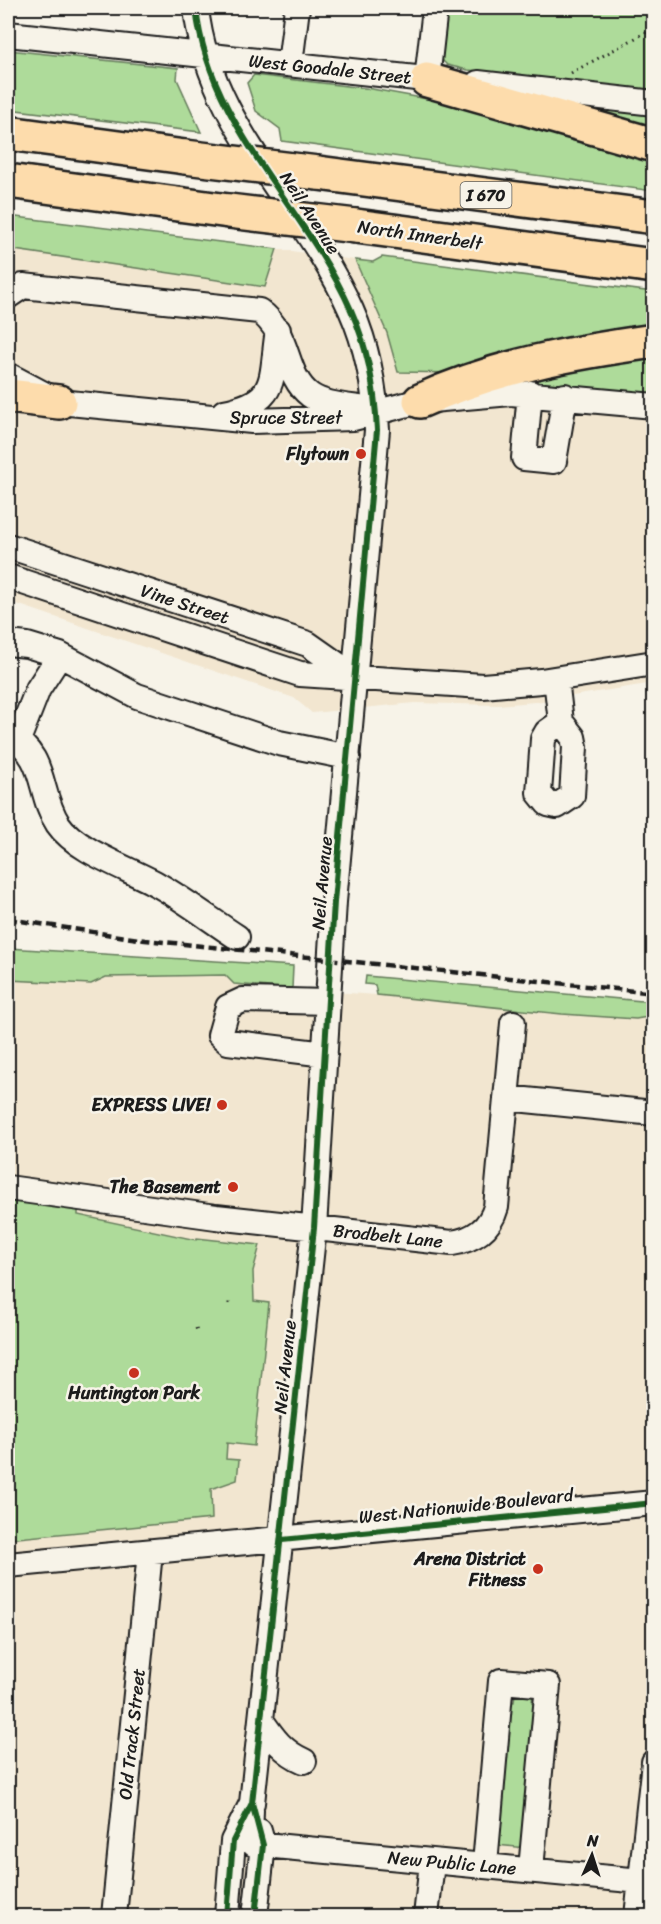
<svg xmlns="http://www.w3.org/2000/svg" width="661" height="1924" viewBox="0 0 661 1924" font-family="Sriracha,sans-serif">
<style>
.built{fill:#f2e6d0}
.green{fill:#aedb9a;stroke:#657c5b;stroke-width:1.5}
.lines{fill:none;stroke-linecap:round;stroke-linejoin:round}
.minor-casing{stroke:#1c1c1c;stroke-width:28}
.highway-casing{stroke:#1c1c1c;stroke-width:38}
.path{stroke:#1c1c1c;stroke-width:3;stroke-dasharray:1.5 4.5;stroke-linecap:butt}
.minor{stroke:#f7f3e8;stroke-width:24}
.highway{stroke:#fddcac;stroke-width:33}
.rail{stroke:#1c1c1c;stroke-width:4.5;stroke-dasharray:9 4.5;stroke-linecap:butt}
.highway-bridge-casing{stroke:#1c1c1c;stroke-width:38;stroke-linecap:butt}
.highway-bridge{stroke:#fddcac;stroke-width:33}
.cycleway-casing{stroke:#f7f3e8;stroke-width:10}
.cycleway{stroke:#1b5e20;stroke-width:6}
.poi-dot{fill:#c8321e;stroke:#f7f3e8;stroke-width:2}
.labels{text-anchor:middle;stroke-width:5;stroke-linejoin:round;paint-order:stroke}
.shield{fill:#f7f3e8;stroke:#5e5c59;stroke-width:1.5}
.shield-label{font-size:16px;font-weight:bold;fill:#1c1c1c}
.street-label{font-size:18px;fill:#1c1c1c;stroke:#f7f3e8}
.poi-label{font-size:18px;font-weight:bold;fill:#1c1c1c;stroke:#f7f3e8;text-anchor:end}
</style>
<rect width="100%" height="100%" fill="#f7f3e8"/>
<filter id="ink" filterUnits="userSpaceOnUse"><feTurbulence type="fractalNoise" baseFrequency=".0167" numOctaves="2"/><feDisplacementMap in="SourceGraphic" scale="12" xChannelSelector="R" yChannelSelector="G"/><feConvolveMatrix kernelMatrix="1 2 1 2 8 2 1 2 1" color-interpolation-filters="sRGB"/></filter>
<g filter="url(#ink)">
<path class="built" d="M8,249l256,38 13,-38 78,11 32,73 11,39 123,3 132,22v286l-118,19 -37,3 -84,-2 -102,10 -18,-15 -286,-97z
M225,975l67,14 85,6 185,19 74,5 17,-3 -1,900h-644v-936l83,4 15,-7z"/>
<path class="green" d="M442,8h211v82l-185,-20 -21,-5 -7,-7z
M8,50l170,18 -1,11 24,53 -193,-23z
M254,75l118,14 66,12 215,55v35l-371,-50 -2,-12 -24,-18 -9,-28z
M597,105l56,6v16l-57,-15z
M8,216l269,33 -12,38 -257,-38z
M382,257l271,35v42l-196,39 -59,-1 -11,-39 -32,-73 18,2z
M653,353v44l-126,-15 -6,-7z
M8,948l285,18 -1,23 -58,-5 -9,-9 -119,2 -15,7 -83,-4z
M366,976l287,26v14l-17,3 -74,-5 -185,-19 -2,-10 -10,-1z
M8,1200l70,9v6l118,25 1,-2 63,7 -7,26 1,30 15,2 -15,143 -27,-3 -1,16 13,1 -2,20 -26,9 1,30 -204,20z
M515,1693l18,1 -1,9 6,1 -11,144 -31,-3 12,-144 6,1z"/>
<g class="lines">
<defs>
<path id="minor" d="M196,8c12,117 109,198 155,302 17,38 24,79 26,120l-43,472 -20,326 -62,575 -19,38 -6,75
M8,34l436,47
M290,64l7,-56
M427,80l8,-72
M478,83l176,20
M8,296l15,-10 236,25c32,22 24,64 51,84 14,10 38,11 55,14
M8,375l51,27 193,19 102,-3 66,-17 91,-8 143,13
M530,393l-6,65 30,3 11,-65
M224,412c56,-11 46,-32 54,-82
M8,546l300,98 47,33
M8,577l292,97 183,12 58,-5 113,-18
M8,643l19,2 33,10 77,41 142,47 69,14
M556,679l5,43 -14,10 -4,7 -4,54 9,11 9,2 15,-10 3,-49 -2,-10 -12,-15
M8,735c40,21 29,57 50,89 19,28 73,45 102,62 26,15 51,34 77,51
M18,740l20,-51 22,-34
M325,1054l-97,-12 -8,-7 8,-28 15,-7 85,2
M506,1098l148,15
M8,1188l208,29 236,26c21,-3 38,-14 44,-36l17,-184
M8,1565l646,-62
M261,1720c12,18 22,32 43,41
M251,1810l-1,28 4,6 387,37
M485,1864l16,-183 47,4 -17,184
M114,1916l36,-364
M255,1916l8,-71 -4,-14
M426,1916l6,-53
M637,1916l17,-154"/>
<path id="highway" d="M427,80l227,65
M8,133l177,24
M318,173l336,44
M8,181l221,30
M356,226l298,40
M8,396l51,6
M420,401c77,-35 150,-48 234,-60"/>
</defs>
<use href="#minor" class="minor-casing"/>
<use href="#highway" class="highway-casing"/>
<path class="path" d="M571,73l83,-45
M229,1304v-4
M196,1328l2,5"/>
<use href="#minor" class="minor"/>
<use href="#highway" class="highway"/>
<path class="rail" d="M8,919l137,21 509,53"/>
<defs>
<path id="highway-bridge" d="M185,157l133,16
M229,211l127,15"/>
</defs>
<use href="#highway-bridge" class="highway-bridge-casing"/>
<use href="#highway-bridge" class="highway-bridge"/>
<defs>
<path id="cycleway" d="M196,8c12,117 109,198 155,302 17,38 24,79 26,120l-43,472 -20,326 -62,575 -19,38 -6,75
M282,1540l372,-37
M252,1803l11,42 -8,71"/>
</defs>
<use href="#cycleway" class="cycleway-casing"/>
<use href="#cycleway" class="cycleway"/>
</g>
</g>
<g class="poi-dot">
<circle cx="361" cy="454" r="6"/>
<circle cx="222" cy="1105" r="6"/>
<circle cx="233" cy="1187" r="6"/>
<circle cx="134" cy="1373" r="6"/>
<circle cx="538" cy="1569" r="6"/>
</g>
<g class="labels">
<rect class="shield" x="460.5" y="182" width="51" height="26" rx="4.5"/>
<g class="shield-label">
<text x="486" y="201">I 670</text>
</g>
<g class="street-label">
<text transform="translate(330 69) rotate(6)" y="6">West Goodale Street</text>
<text transform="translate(310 213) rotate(57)" y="6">Neil Avenue</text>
<text transform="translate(420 235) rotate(8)" y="6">North Innerbelt</text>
<text x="286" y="424">Spruce Street</text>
<text transform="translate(185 604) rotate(18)" y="6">Vine Street</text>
<text transform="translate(322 883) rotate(-85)" y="6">Neil Avenue</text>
<text transform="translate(388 1236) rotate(6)" y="6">Brodbelt Lane</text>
<text transform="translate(285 1367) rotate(-84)" y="6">Neil Avenue</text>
<text transform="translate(466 1506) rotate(-6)" y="6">West Nationwide Boulevard</text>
<text transform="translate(132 1734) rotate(-84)" y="6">Old Track Street</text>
<text transform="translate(452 1863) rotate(5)" y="6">New Public Lane</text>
</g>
<g class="poi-label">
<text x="349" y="460">Flytown</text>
<text x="210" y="1111">EXPRESS LIVE!</text>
<text x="221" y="1193">The Basement</text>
<text x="134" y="1399" text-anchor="middle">Huntington Park</text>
<text x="526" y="1565">Arena District<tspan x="526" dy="21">Fitness</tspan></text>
</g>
</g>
<rect width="661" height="1924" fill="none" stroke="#f7f3e8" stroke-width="30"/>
<rect x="15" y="15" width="631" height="1894" fill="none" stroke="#1c1c1c" stroke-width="2" filter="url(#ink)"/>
<g transform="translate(592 1855) rotate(3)" stroke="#f7f3e8" stroke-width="4.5" paint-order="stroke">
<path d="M0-4.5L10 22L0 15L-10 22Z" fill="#1c1c1c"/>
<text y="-9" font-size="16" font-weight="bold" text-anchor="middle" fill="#1c1c1c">N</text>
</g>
</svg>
